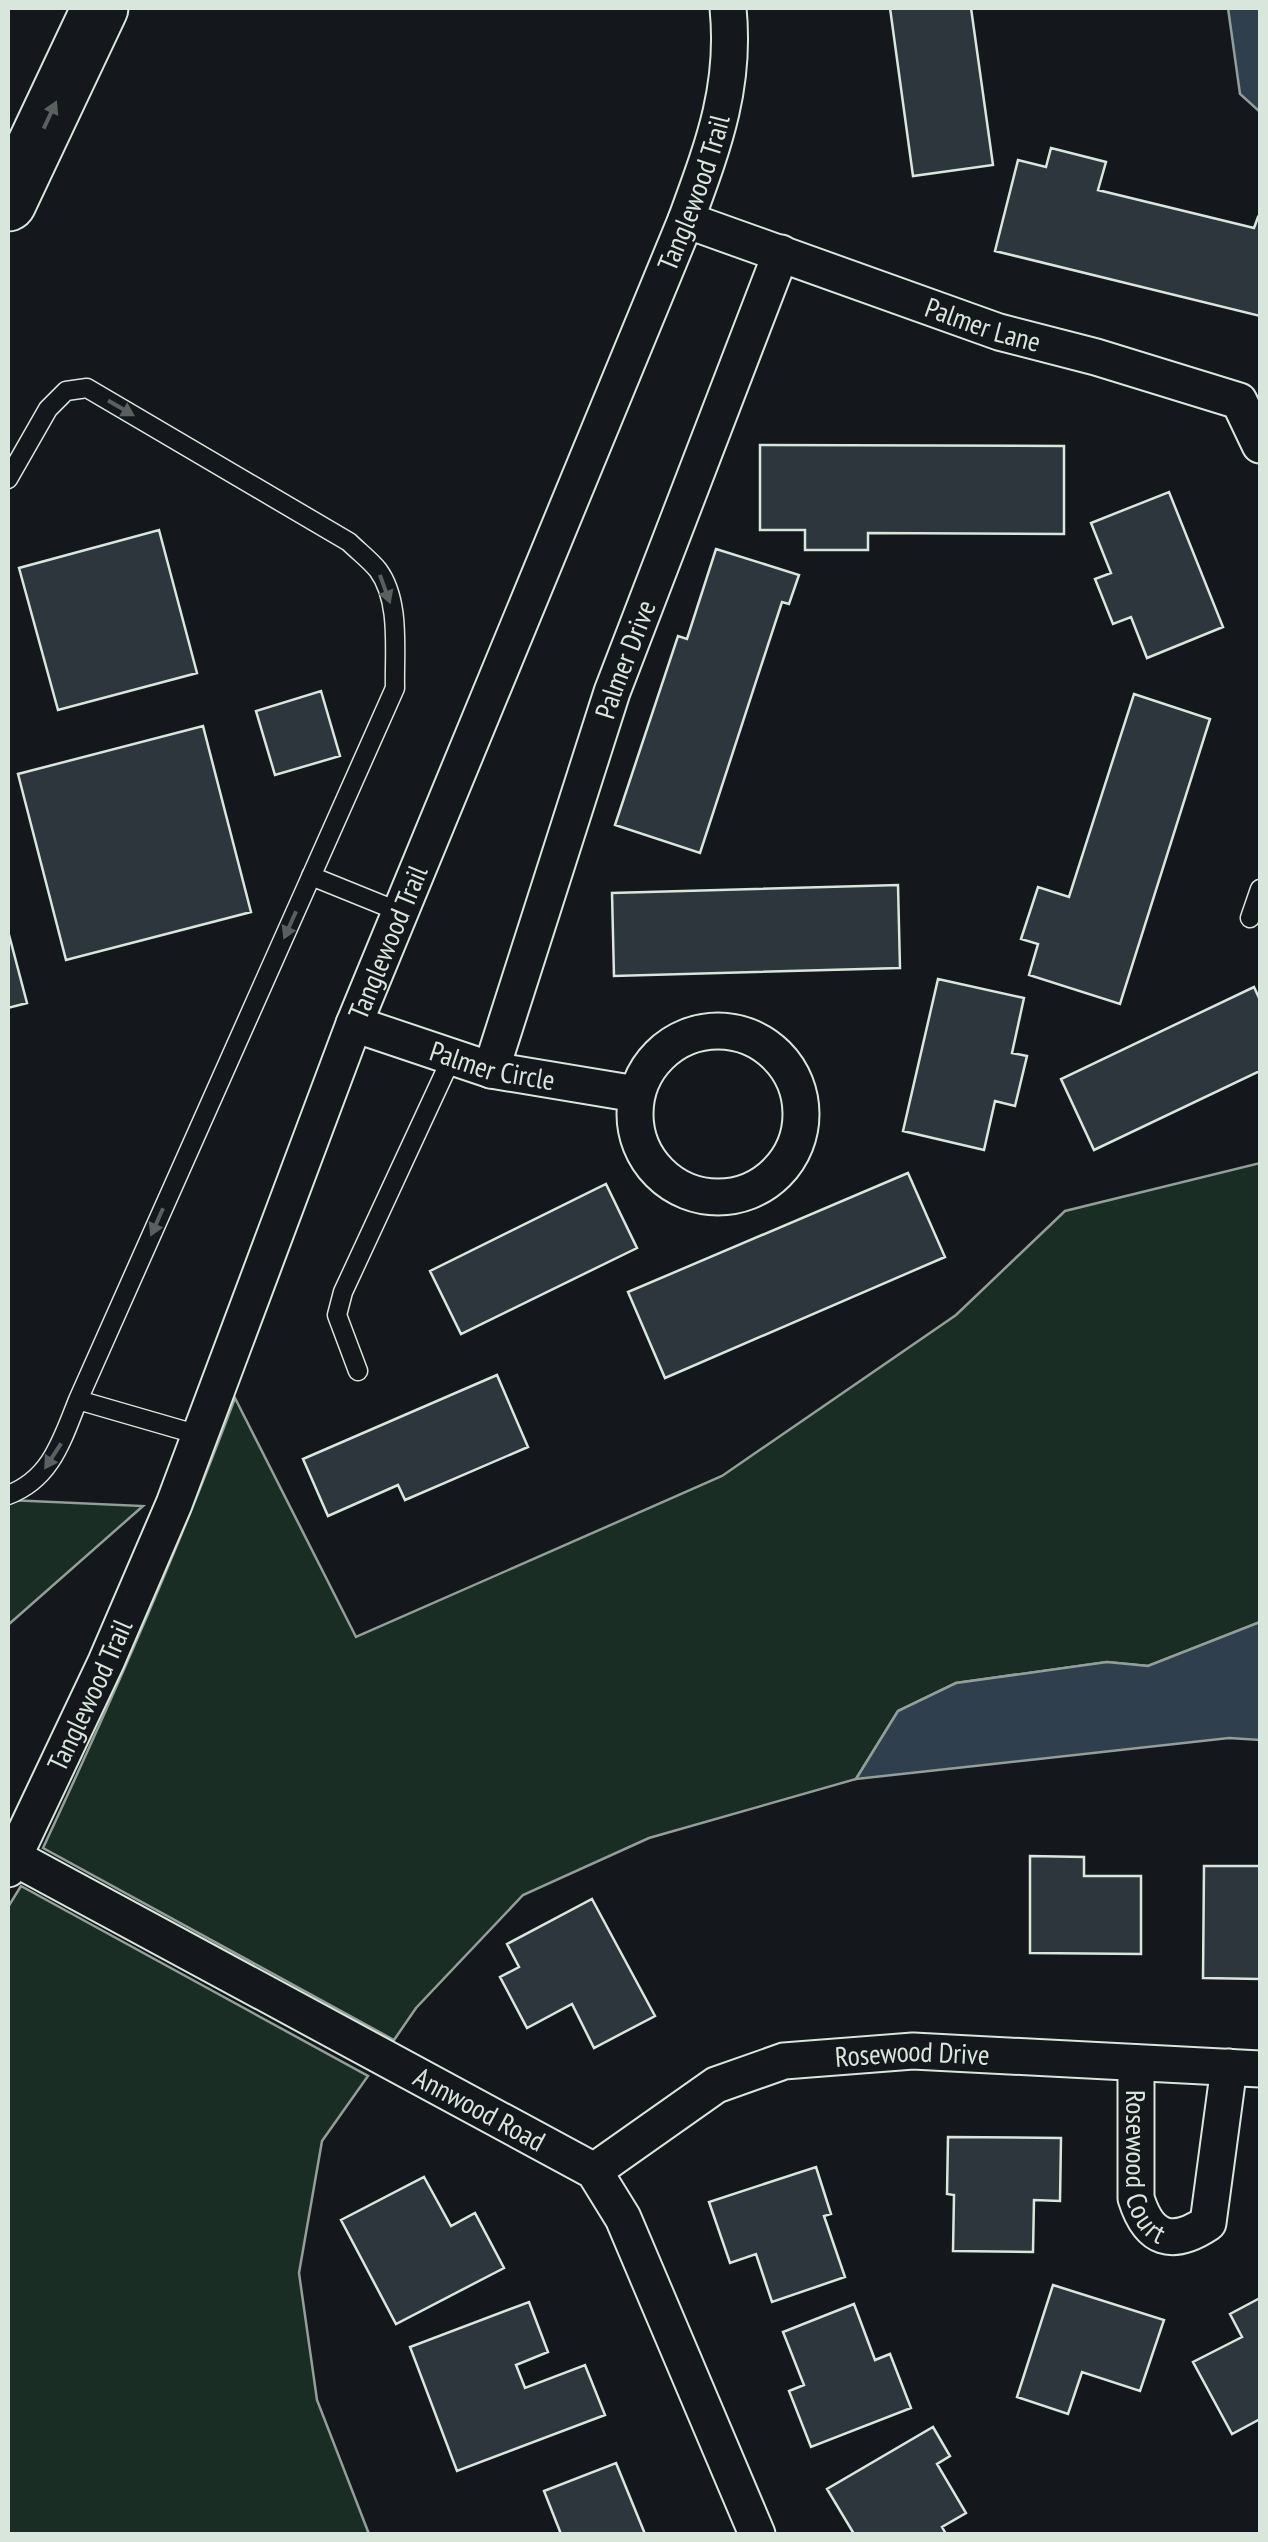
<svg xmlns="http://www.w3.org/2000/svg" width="1268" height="2542" viewBox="0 0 1268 2542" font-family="'PT Sans Narrow',sans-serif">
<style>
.green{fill:#1a2d24;stroke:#939e99;stroke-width:2.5}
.water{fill:#2f3f4d;stroke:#939e99;stroke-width:2.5}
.building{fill:#2c363c;stroke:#d8e6dc;stroke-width:2.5}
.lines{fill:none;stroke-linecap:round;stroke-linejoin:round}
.lane-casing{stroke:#d8e6dc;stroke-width:21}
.street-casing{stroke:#d8e6dc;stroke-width:39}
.primary-casing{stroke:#d8e6dc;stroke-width:59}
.lane{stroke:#14181c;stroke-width:18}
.street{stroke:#14181c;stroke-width:35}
.primary{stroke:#14181c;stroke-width:55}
.oneway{fill:#59605f}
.labels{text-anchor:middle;stroke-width:8;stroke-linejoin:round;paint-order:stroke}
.street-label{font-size:28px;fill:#d8e6dc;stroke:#14181c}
</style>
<rect width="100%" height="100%" fill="#14181c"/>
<path class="green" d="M1260,1163v459l-112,44 -41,-4 -151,21 -58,28 -42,68 -207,59 -126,57 -107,113 -22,32 -351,-192c69,-148 135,-297 192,-450l121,239 366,-161 234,-161 109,-104z
M8,1500l135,6 -135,119z
M21,1886l347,190 -46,65 -23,132 18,127 52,134h-361v-627z"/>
<path class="water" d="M1228,8h32v104l-20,-18z
M1260,1622v118l-31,-2 -373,41 42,-68 58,-28 151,-21 41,4z"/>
<path class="building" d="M890,8h81l22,157 -80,11z
M1051,148l55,14 -8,28 156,38 4,-11 2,1v98l-265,-65 23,-91 28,7z
M760,445l304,1v88l-196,-1v17h-63v-20h-45z
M1169,492l54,135 -76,31 -16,-41 -18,7 -18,-45 16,-6 -20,-50z
M159,530l38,143 -139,37 -39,-142z
M716,549l83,26 -10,29 -7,-2 -82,251 -85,-28 63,-189 9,3z
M321,691l19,65 -65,19 -19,-64z
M1134,694l76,25 -90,285 -91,-29 9,-31 -17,-5 17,-52 31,10z
M203,726l48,186 -185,48 -48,-186z
M898,885l2,83 -286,8 -2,-83z
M8,931l19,72 -19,5z
M938,979l86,19 -12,55 15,3 -12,50 -20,-5 -11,49 -81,-19z
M1254,987l6,13v71l-166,79 -33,-71z
M908,1173l37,84 -280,121 -37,-86z
M606,1184l31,64 -176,86 -31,-63z
M497,1375l31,72 -123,53 -7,-15 -70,31 -25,-57z
M1030,1856l54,1v19h57v78l-111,-1z
M1204,1866h56v113l-57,-1z
M592,1899l63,117 -61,32 -22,-44 -45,24 -27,-51 19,-10 -12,-23z
M948,2137l113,1 -1,63 -26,-1 -1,52 -80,-1 1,-56 -7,-1z
M816,2167l15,47 -7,2 21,61 -73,25 -16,-48 -26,9 -21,-61z
M424,2177l27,49 24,-13 29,55 -108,56 -55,-104z
M1053,2285l111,35 -24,71 -58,-19 -14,42 -51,-17z
M1260,2298v121l-28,15 -39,-72 49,-25 -12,-23z
M529,2302l19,50 -32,13 9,23 60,-23 20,50 -148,56 -47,-124z
M854,2304l21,56 15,-6 21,54 -100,39 -22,-56 15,-6 -21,-53z
M933,2427l17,29 -13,8 29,49 -24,14 4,7h-92l-27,-45z
M616,2463l29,71h-84l-17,-43z"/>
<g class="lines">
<defs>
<path id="lane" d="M8,479l40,-70 18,-18 21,-3 262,154c9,9 21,18 29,28 23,31 16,82 17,118l-317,712c-16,40 -27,79 -70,95
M311,876l89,36
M1250,918l10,-29
M358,1371l-21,-56 6,-23 109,-235
M78,1400l121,35"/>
<g id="street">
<path id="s1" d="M686,220l313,112 97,25 143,44 21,44"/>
<path id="s2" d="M354,1024l137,46 145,24"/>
<circle cx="718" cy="1114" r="83"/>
<path id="s3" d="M491,1070l121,-378 169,-439"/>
<path id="s4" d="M15,1858l579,313 29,47 134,316"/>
<path id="s5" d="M8,1869l98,-207 68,-158 180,-480 332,-804c27,-74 50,-133 42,-212"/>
<path id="s6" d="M1136,2063v135c13,42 36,49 72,25l21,-156"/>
<path id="s7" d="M594,2171l122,-86 68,-24 129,-10 347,18"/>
</g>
<path id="primary" d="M8,203l92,-195"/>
</defs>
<use href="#lane" class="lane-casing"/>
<use href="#street" class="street-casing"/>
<use href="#primary" class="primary-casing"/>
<use href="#lane" class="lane"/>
<use href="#street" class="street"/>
<use href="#primary" class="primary"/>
</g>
<defs><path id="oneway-solid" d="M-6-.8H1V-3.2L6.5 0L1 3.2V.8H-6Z" transform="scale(2.5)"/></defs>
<g class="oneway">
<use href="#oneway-solid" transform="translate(50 115) rotate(-65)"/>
<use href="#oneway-solid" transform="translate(121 408) rotate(30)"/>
<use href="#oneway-solid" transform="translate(385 589) rotate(70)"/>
<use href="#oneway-solid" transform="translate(290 925) rotate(114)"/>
<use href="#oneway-solid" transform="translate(157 1222) rotate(114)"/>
<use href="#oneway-solid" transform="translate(53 1456) rotate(123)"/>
</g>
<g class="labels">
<g class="street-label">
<text dy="10" stroke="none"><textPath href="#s5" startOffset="1812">Tanglewood Trail</textPath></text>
<text dy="10" stroke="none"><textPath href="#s1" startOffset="315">Palmer Lane</textPath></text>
<text dy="10" stroke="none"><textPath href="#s3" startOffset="432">Palmer Drive</textPath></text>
<text dy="10" stroke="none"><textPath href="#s5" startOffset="1002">Tanglewood Trail</textPath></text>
<text dy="10" stroke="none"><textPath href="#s2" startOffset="145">Palmer Circle</textPath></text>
<text dy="10" stroke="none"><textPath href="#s5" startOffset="192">Tanglewood Trail</textPath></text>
<text dy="10" stroke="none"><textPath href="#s7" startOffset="350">Rosewood Drive</textPath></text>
<text dy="10" stroke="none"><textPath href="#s4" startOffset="528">Annwood Road</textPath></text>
<text dy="10" stroke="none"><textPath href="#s6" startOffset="105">Rosewood Court</textPath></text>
</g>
</g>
<rect width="1268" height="2542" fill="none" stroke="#d8e6dc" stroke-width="20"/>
</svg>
